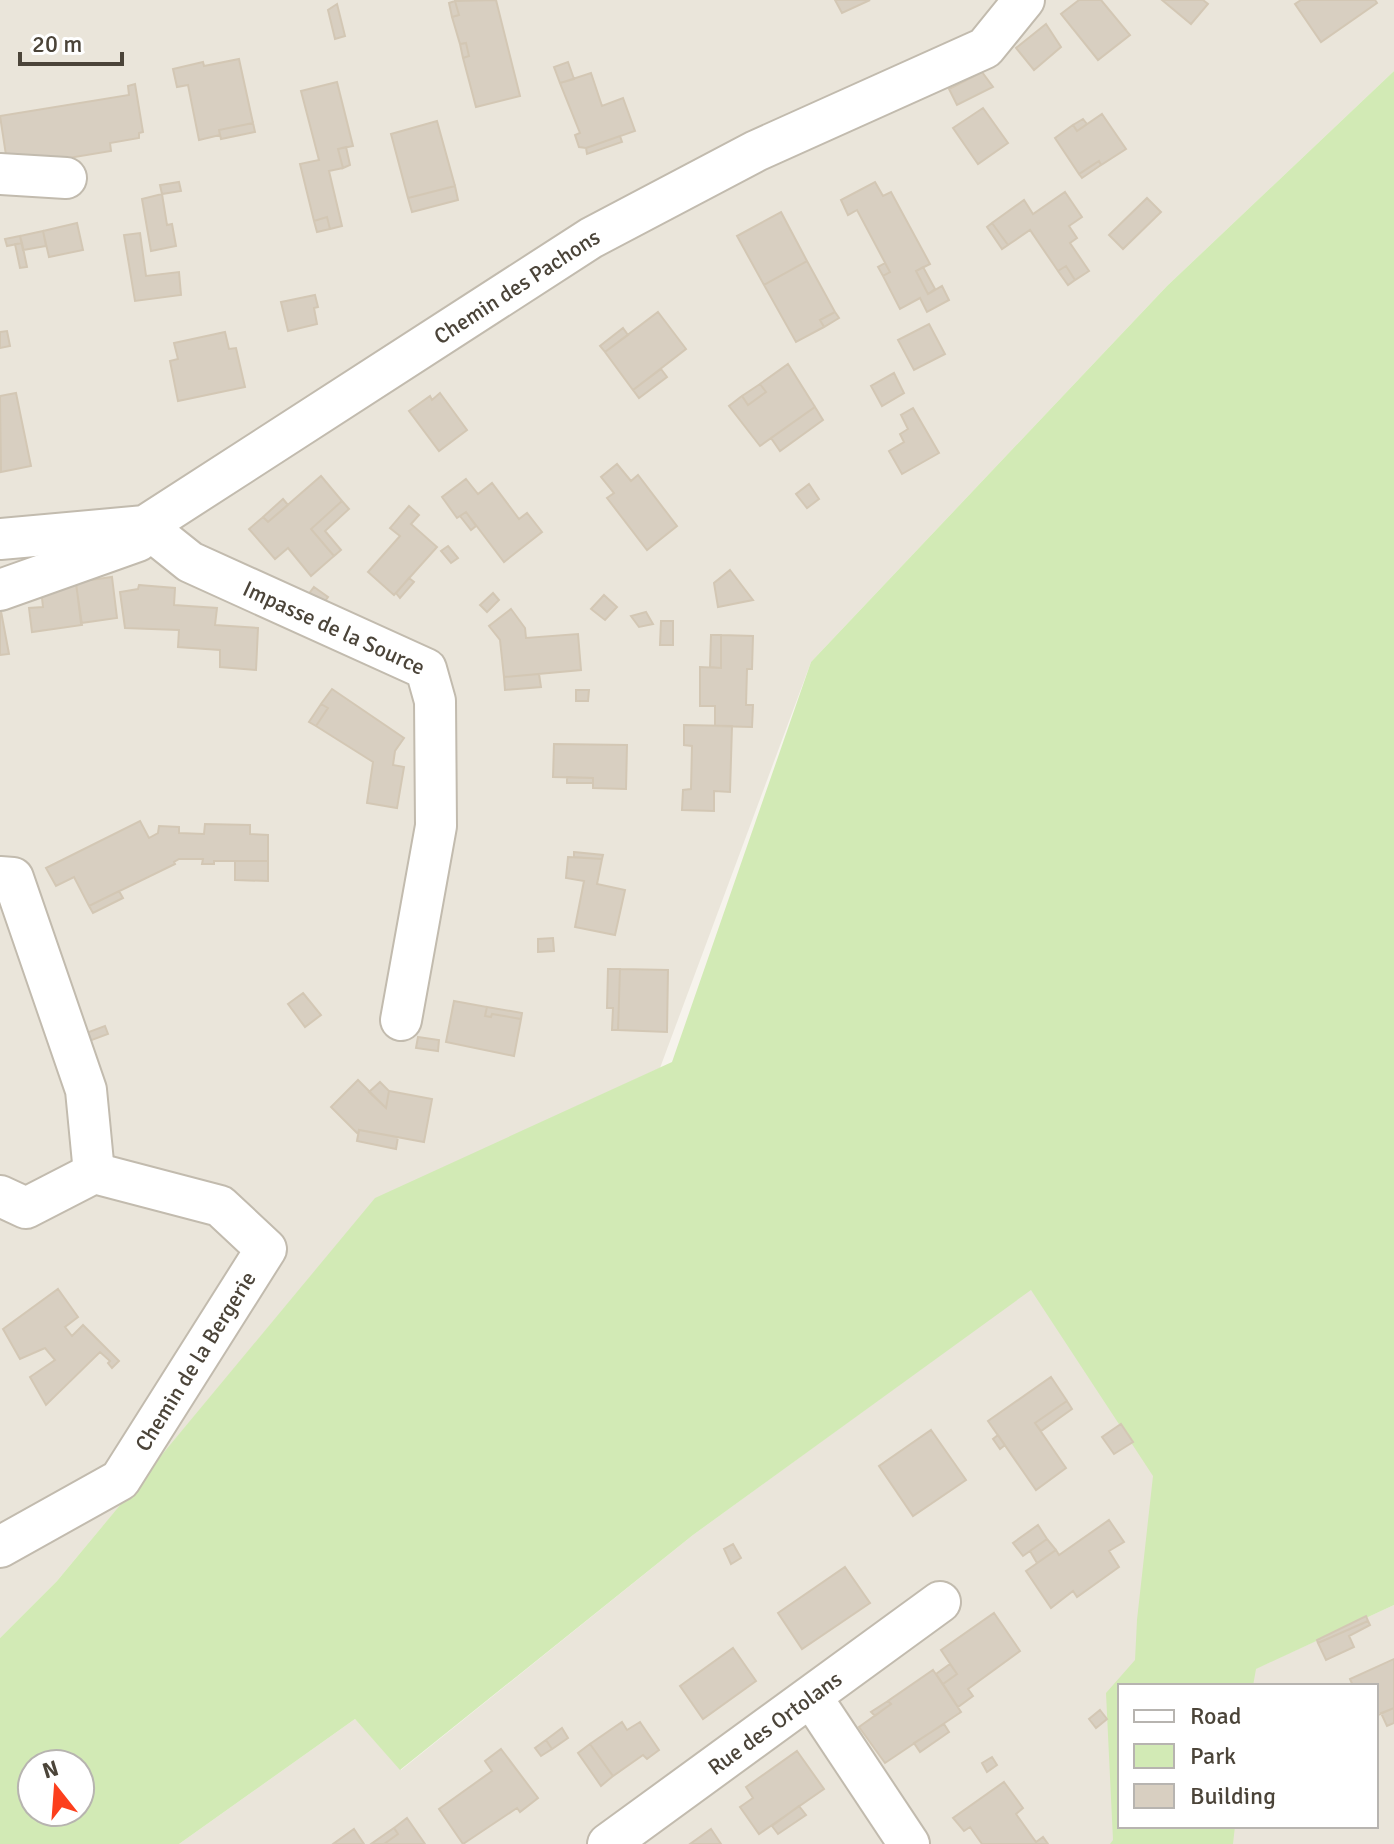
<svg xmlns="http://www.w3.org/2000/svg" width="1394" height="1844" viewBox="0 0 1394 1844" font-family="Signika,sans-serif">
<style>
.residential{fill:#eae5da;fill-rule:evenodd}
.green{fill:#d2eab5;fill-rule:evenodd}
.building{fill:#d8cfc1;stroke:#d3c7b4;stroke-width:2}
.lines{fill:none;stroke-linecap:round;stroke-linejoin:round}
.street-casing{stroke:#c2bbae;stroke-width:44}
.street{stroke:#fff;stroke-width:40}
.labels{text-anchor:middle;stroke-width:8;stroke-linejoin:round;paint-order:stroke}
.street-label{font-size:22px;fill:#4b4439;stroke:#fff}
</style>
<rect width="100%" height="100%" fill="#f6f3ec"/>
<path class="residential" d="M0,0h1394v71l-227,215 -356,376 -151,406 -285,131 -318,382 -57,57z
M1031,1289l123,187 101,193 139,-64v239h-1215l176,-125 46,51 292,-235zM1120,1686h256v140h-256z"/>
<path class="green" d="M1394,71v1534l-138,64 -3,17h-133v140h115l-2,18h-123l3,-4 -7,-147 29,-33 2,-40 16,-144 -122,-186 -338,245 -293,235 -45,-51 -176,125h-179v-206l57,-57 318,-383 297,-136 139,-400 356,-376zM32,1764h48v48h-48z"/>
<path class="building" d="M496,0l24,96 -44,11 -13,-49 6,-2 -3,-13 -6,1 -8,-27 7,-2 -4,-14z
M835,0h35l-28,13z
M1079,0h22l29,35 -32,25 -37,-46z
M1162,0h41l5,4 -17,20z
M1301,0h74l2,3 -56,39 -26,-38z
M455,1l4,14 -7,2 -3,-14z
M337,4l8,32 -10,3 -7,-29z
M1046,24l15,23 -27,23 -18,-22z
M466,43l3,13 -6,2 -3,-14z
M239,59l14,64 -34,7 1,5 -21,5 -11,-55 -11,2 -4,-18 30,-7 1,4z
M568,62l6,17 -14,4 -6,-16z
M982,72l11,15 -36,18 -8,-16z
M591,73l11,33 21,-8 12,33 -49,17 -7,-1 -4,-12 5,-2 -20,-50z
M337,82l16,64 -15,3 5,19 -14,3 13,55 -12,3 -3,-12 -13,4 -14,-57 19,-4 -18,-69z
M135,84l8,48 -4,1v5l-29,5 1,8 -103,17 -8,-52 129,-21 -1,-9z
M983,108l25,35 -30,21 -25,-36z
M1102,114l24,35 -25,16 -2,-4 -20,13 -24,-36 18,-13 4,6z
M1083,119l4,5 -10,7 -4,-6z
M437,121l18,65 -47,12 -17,-64z
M253,123l2,9 -34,7 -2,-9z
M620,136l2,6 -35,12 -1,-6z
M346,147l4,18 -7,3 -5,-19z
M1099,161l2,4 -19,13 -3,-4z
M179,182l2,9 -19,3 -2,-9z
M875,182l8,14 8,-4 39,72 -14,7 12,23 14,-8 7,14 -22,12 -7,-14 -20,11 -17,-33 7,-4 -33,-62 -9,5 -7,-15z
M455,186l3,14 -46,12 -4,-14z
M1065,192l17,25 -13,9 8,12 -7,5 19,28 -14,9 -9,-14 -8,5 -28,-41 -22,15 -16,-22 32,-23 9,14z
M162,194l5,31 5,-1 4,22 -25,5 -9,-52z
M1147,198l14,14 -38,37 -14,-14z
M781,212l26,49 -43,24 -27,-49z
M327,217l3,12 -13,3 -3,-11z
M77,223l6,27 -34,7 -6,-26z
M992,223l16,22 -6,4 -15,-22z
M43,231l3,15 -23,4 -3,-14z
M140,233l6,43 33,-4 2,23 -46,6 -11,-66z
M20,236l2,7 -15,3 -2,-7z
M22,243l5,24 -7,1 -5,-24z
M807,261l28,51 -15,8 4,7 -28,15 -32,-57z
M885,263l5,9 -7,4 -5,-9z
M1066,266l9,14 -7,5 -10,-14z
M923,267l12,22 -7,5 -12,-23z
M315,295l3,12 -4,1 3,16 -29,7 -7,-29z
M658,312l28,37 -53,41 -28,-38z
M835,312l4,6 -15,9 -4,-7z
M929,324l16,30 -31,16 -16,-30z
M623,328l5,7 -23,17 -5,-6z
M7,331l3,15 -10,2v-16z
M225,332l4,17 7,-1 9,39 -67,14 -8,-40 8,-2 -4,-16z
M788,364l27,43 -55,39 -31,-40 13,-10 6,9 18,-13 -6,-8z
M661,369l6,8 -28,21 -6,-8z
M894,373l10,20 -22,13 -11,-20z
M760,384l6,8 -18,13 -6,-9z
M16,393l15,73 -30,6 -1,-76z
M440,393l27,37 -28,21 -30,-40 21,-15 2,4z
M815,407l8,13 -43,31 -9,-13z
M913,408l26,45 -37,21 -13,-23 15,-9 -4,-8 8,-5 -7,-14z
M617,464l14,17 7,-6 39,51 -30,24 -40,-52 7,-5 -13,-16z
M321,476l21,25 -31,28 23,27 -23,20 -23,-28 -13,11 -26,-30 14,-12 5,5z
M466,479l12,15 14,-11 27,36 8,-6 15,19 -38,30 -38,-50 -9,6 -15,-21z
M809,484l10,15 -12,9 -11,-14z
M283,499l5,6 -20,17 -5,-5z
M342,501l7,8 -24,22 16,19 -7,6 -23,-27z
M409,506l10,9 -8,9 26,23 -43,48 -26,-23 32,-36 -10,-8z
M466,512l10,14 -5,4 -11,-14z
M448,546l10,12 -7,5 -10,-12z
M730,570l23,30 -35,7 -4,-24z
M112,577l5,41 -36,5 -5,-41z
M409,578l5,4 -14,16 -4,-5z
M76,584l6,41 -50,7 -3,-24 14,-1 -2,-18z
M139,585l36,3 -1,17 43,3 -2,17 43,3 -2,42 -36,-3v-17l-42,-3 1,-17 -54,-2 -5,-36 18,-3z
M314,587l14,10 -10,14 -16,-8z
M493,593l6,7 -12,12 -7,-7z
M604,595l13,12 -12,13 -14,-11z
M0,606l9,48 -9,1z
M511,609l14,19 1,10 52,-4 3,36 -77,7 -4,-37 -11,-14z
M646,612l7,12 -14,3 -8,-11z
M661,621h12v24h-13z
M711,635h10v33l-11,-1z
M721,635l32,1 -1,33h-5l-1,36h7l-1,22 -37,-1v-20h-15v-39l21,1z
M539,674l2,13 -36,3 -1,-13z
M332,689l72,49 -9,13 -2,14 11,2 -7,41 -30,-5 6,-41 -57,-36 12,-18 -7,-4z
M576,690h13l-1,11h-12z
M321,704l7,4 -12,18 -7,-4z
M684,725l48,1 -2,66 -16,-1v20l-32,-1 1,-20 8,-1 1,-43 -8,-1z
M554,744l73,1 -1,44 -33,-1v-10l-40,-1z
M567,777l26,1v5h-26z
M140,821l9,17 9,-5 1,-7 20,1v6l25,1 1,-10 45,1v9l18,1v26h-54v3h-12l1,-5h-24l-5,3 1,2 -86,42 -15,-29 -18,9 -10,-18z
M574,852l29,3 -1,4 -28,-2z
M568,857l34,2 -5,25 28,6 -10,45 -40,-8 9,-46 -18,-3z
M235,861h33v20l-33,-1z
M119,891l4,7 -30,15 -4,-7z
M553,938l1,13 -16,1v-13z
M608,969h12l-2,61h-6l1,-22h-6z
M620,969l48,1 -1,62 -49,-2z
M303,993l18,22 -16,12 -17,-23z
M454,1001l33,6 -2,9 6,1 1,-3 29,5 -7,37 -68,-14z
M487,1007l35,6 -1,6 -29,-5 -1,3 -6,-1z
M105,1026l3,8 -19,7 -3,-8z
M418,1037l21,3 -1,11 -22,-3z
M358,1080l28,28 3,-17 43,8 -8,43 -65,-12 -1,4 -27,-27z
M380,1082l9,9 -3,17 -17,-16z
M359,1130l39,7 -2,12 -39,-8z
M58,1289l20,28 -13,10 7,9 11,-11 36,36 -7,7 -4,-5 2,-2 -10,-9 -54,53 -16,-28 25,-17 -10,-12 -25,11 -17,-30z
M1051,1377l16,24 -32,22 31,45 -30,22 -48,-69z
M1067,1401l5,8 -31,22 -6,-8z
M1121,1424l12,18 -19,12 -12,-17z
M931,1430l35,50 -53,36 -34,-50z
M998,1435l7,10 -5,4 -7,-10z
M1109,1520l15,22 -15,9 10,16 -42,30 -4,-6 -22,17 -25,-37 30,-21 3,5z
M1038,1525l9,14 -24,17 -10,-13z
M1047,1539l9,11 -19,13 -7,-12z
M733,1544l8,14 -10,6 -7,-15z
M845,1567l25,36 -68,46 -24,-36z
M994,1613l26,38 -52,38 5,7 -15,11 -15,-23 14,-10 -16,-24z
M1366,1616l2,5 -50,22 -1,-3z
M1368,1621l2,4 -21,11 5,11 -28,13 -8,-17z
M733,1648l23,33 -53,38 -23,-33z
M1394,1659v49l-18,8v-30h-23l-3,-7z
M950,1664l7,10 -14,10 -7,-10z
M933,1670l28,42 -76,51 -26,-36 32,-23 -3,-3z
M888,1701l3,3 -16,12 -4,-4z
M1394,1708v15l-7,3 -6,-13z
M1100,1710l7,9 -11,9 -7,-9z
M622,1722l5,8 13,-8 19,28 -12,9 -4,-4 -30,21 -23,-32z
M944,1724l5,8 -29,20 -6,-9z
M562,1728l6,10 -16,11 -6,-9z
M546,1740l6,9 -11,7 -6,-8z
M590,1744l23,32 -12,10 -23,-33z
M501,1749l37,49 -18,14 -3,-4 -54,36 -24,-35 53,-38 -7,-10z
M797,1751l27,38 -65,45 -19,-27 13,-9 -7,-11z
M992,1757l5,8 -10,7 -5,-9z
M1004,1782l19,26 -7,6 20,28 7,-5 5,7h-66l-12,-17 -6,4 -11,-13z
M799,1806l7,9 -28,19 -6,-8z
M407,1818l18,26h-41l14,-10 -4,-6z
M394,1828l4,6 -14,10h-13z
M354,1829l10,15h-31z
M711,1829l10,15h-31z"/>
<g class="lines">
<defs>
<g id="street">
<path d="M0,174l66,4"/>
<path id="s1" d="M145,526l45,36 236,107 9,32 1,125 -35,194"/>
<path id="s2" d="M0,539l145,-13 446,-288 165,-87 229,-103 39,-48"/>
<path d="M0,590l138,-49"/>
<path d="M0,877l13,1 73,212 8,83"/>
<path d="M0,1196l26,12 68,-35 126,33 46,43 -146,231 -120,67"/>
<path d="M812,1698l97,146"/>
<path id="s3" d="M608,1844l332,-242"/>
</g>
</defs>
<use href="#street" class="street-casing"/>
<use href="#street" class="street"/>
</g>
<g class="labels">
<g class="street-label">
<text dy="8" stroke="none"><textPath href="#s2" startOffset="588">Chemin des Pachons</textPath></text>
<text dy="8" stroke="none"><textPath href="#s1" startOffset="216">Impasse de la Source</textPath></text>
<text transform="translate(195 1361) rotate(-58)" y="8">Chemin de la Bergerie</text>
<text dy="8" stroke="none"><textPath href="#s3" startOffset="206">Rue des Ortolans</textPath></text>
</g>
</g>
<rect x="1118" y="1684" width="260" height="144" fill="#ffffff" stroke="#b7b4b0" stroke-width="2"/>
<rect x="1134" y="1710" width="40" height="12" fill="#ffffff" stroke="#b7b4b0" stroke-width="2"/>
<text x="1190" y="1724" font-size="24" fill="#4b4439">Road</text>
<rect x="1134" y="1744" width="40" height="24" fill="#d2eab5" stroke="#b7b4b0" stroke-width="2"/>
<text x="1190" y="1764" font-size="24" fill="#4b4439">Park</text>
<rect x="1134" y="1784" width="40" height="24" fill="#d8cfc1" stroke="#b7b4b0" stroke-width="2"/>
<text x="1190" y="1804" font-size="24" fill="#4b4439">Building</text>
<g transform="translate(56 1788) rotate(343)"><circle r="38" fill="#ffffff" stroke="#b7b4b0" stroke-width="2"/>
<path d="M0-6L14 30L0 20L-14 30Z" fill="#fc3f1d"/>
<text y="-12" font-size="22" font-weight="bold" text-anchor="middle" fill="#4b4439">N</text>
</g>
<path d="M20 52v12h102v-12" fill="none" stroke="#4b4439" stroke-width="4"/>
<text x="32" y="52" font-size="24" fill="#4b4439" stroke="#ffffff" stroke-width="6" paint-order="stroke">20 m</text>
</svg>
